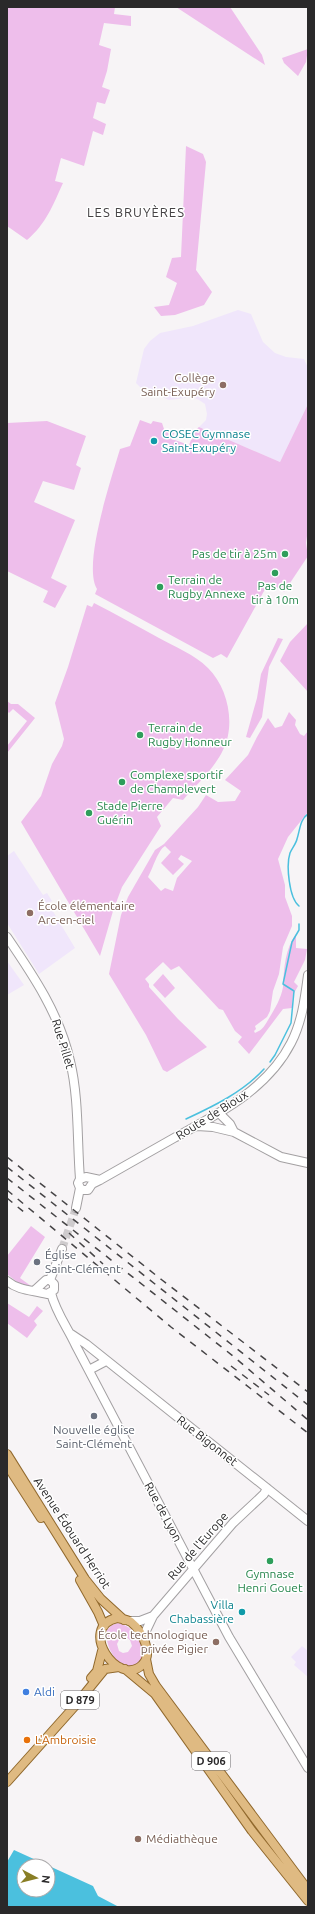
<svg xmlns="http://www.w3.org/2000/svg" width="315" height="1914" viewBox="0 0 315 1914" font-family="Ubuntu,sans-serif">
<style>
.education{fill:#f0e6fb}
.green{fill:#eebeeb;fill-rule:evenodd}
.water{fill:#4bc0de;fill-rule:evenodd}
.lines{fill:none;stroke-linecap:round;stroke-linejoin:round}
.stream{stroke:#4bc0de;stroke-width:1.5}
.secondary-tunnel{stroke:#cecbcd;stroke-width:8;stroke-dasharray:8 4;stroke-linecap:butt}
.secondary-casing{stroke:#a3a0a2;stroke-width:10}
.primary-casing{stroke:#91692d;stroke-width:10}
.secondary{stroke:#fff;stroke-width:8}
.primary{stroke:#dfba82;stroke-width:8}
.rail{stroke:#464446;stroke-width:1.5;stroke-dasharray:7 7;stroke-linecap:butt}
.education-dot{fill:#8d6e63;stroke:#fff;stroke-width:1.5}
.culture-dot{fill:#0f9aa8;stroke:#fff;stroke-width:1.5}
.leisure-dot{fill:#2e9e5b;stroke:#fff;stroke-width:1.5}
.worship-dot{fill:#6b7280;stroke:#fff;stroke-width:1.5}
.shop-dot{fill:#3f7fe0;stroke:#fff;stroke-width:1.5}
.food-dot{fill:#e8710a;stroke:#fff;stroke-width:1.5}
.labels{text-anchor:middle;stroke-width:3;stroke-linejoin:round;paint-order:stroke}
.shield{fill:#fff;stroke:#6a696a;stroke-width:1}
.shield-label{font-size:11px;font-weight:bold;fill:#2a292a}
.education-label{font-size:12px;fill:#785e54;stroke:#fff;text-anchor:end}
.culture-label{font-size:12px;fill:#0d838f;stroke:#fff;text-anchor:start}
.leisure-label{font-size:12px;fill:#27864d;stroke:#fff;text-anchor:start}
.street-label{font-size:12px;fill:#2a292a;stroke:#fff}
.worship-label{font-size:12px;fill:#5b616d;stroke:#fff;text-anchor:start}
.shop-label{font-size:12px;fill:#366cbe;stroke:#fff;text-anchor:start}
.food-label{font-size:12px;fill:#c56008;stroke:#fff;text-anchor:start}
.neighbourhood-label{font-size:13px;letter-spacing:1px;fill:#454244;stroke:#fff}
</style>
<rect width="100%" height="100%" fill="#f7f4f6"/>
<path class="education" d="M238,310l13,4 12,28 12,11 11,4 18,2 4,9v36l-28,58 -81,-35 7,-7 1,-6 -2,-10 -6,-4 -7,-3 -23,3 -29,-13 -4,-4 8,-34 6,-8 10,-8 33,-7z
M14,851l29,44 4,-2 5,8 -4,2 27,45 -36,26 -32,-51v-67z
M7,961l17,24 -17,10z
M302,1646l6,5v26l-14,-12 2,-3 -5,-5z"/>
<path class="green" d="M7,7h108l-1,7 17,2v10l-27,-3 -5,22 12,4 -4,22 -5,16 8,3 -5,14 -8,-2 -4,16 13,6 -3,11 -10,-4 -9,35 -23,-8 -6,23 8,2c-10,22 -17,41 -36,57l-20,-14z
M176,7h54l32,48 3,10z
M308,49l-2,13 -8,14 -14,-13 -2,-5z
M186,146l17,8 3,8 -10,108 16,22 -8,13 -29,10 -14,1 -7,-9 15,-2 8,-22 -11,-6 6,-19 9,-1z
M308,404v125l-2,14 2,13 -24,36 -15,-10 -42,76 -6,-4 -8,4 -118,-64 2,-5c-15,-24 15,-112 23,-140l10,-3 10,-26 11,4 2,-3 9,2 2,6 10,4 -2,6 17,6 6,-15 4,-3 81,35z
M47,421l39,15 -10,29 5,3 -7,22 -31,-9 -9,21 41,18 -24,58 16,8 -12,22 -12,-6 5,-11 -41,-20v-148z
M94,603c22,11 43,23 65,35 16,9 35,16 49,30 20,20 28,56 15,82 -9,19 -26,34 -40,50l-10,-2 -16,19 4,9 -39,61 -9,24 -13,45 -79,-134 20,-26 11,-32 10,-18 2,-7 -9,-36 13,-36 19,-62 5,2z
M308,623v69l-28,-31 10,-19z
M278,638l5,1 -14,28 -7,50 -12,21 -4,-1 11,-39 4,-24z
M7,701l4,3h7l17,14 -28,35v-7l20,-25 -14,-12 -4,4 -2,-2z
M289,712l7,8 -1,5 5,9 4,2 4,-5v81l-20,25 -10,22 7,26v12l7,19v10l-9,21 -4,27 -6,17 -3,20 -3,6 -12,9 1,3 -2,2 1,2c7,-3 9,-6 13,-13 6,-10 13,-21 15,-33 1,-19 2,-38 13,-53v14l11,1 -2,11 -11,22 4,4 -5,9 -1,13 -9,1 -34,45 -11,-12 4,-5 -7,-6 -12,-21 -4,-1 -40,-43 -8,4 -8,-8 -18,17 4,5v3l29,32 29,28 -40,25 -4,-2 -17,-35 -37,-61 12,-59 7,-18 27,-47 9,-6 34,-37 8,-12 12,7 17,-1 6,-10 -16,-11 23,-25 9,-18 11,-19 7,10 7,-2zM165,846l6,6 -10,11 12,12 11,-11 -6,-5 3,-4 11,6 -15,17 -4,13 -8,-3 -4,3 -13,-14c5,-9 10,-27 17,-31z
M163,974l12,14 -10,10 -12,-13z
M31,1226l14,11 -25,41 11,8h-9l-15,-12v-18z
M7,1303l22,14 8,-11 6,5 -9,10 3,4 -10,13 -20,-15z
M118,1623c16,3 29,22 23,38 -18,19 -38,-14 -34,-31l5,-5zM126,1637l4,3 2,6 -4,6 -5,1 -4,-2 -2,-7 3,-6z"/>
<path class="water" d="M14,1850l79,36 5,10 21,11h-112v-45zM24,1866h24v24h-24z"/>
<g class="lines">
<path class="stream" d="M299,906c-10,-8 -13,-41 -9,-53 2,-5 6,-9 7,-14 3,-9 3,-20 11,-25
M270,1062l5,-7 16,-32 3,-32 -11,-7 9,-42 7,-12v-6
M186,1119c28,-13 57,-27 78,-50"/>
<path class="secondary-tunnel" d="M62,1249l14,-41"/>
<defs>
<path id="secondary" d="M7,937c26,38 53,78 63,124 9,36 7,80 10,118l-2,4 2,5 -4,20
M219,1113l11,11 4,8
M197,1126l16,1 21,5 47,25 27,6
M80,1179l6,-2 14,3
M80,1188l3,2h5l4,-6 8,-4c25,-14 49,-28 74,-42 44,-24 93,-48 117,-95 11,-21 14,-45 17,-68
M50,1280l12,-31
M7,1281c12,10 26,9 40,13l7,-4v-6l-4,-4h-4l-12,11
M51,1293c5,20 17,35 25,53l153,291 79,131
M71,1334l15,10 222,177
M89,1370l17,-9
M130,1621h10l13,-5
M143,1637l10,-21 80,-93 31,-29 3,-6"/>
<path id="primary" d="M7,1454l78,125 16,20 23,21
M7,1465l34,53
M80,1580l18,32 6,14
M117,1618c4,1 10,1 14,4 11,9 23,32 11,43 -24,23 -65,-38 -25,-47z
M146,1659l3,15 7,12 152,204
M125,1669l30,25 97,137 56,70
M91,1678l6,-7 5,-20
M7,1782l67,-75 26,-32 5,-6 14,-2"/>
</defs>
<use href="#secondary" class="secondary-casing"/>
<use href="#primary" class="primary-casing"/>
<use href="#secondary" class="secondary"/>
<use href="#primary" class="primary"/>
<path class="rail" d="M7,1157l155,123 146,112
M7,1167l301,238
M7,1178l226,178 75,64
M7,1190l164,137 137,106
M7,1198l18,15
M69,1233l34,31
M231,1366l38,29"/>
</g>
<g class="education-dot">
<circle cx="223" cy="385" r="4"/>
<circle cx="30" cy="913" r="4"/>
<circle cx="216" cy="1642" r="4"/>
<circle cx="138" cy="1839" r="4"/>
</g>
<g class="culture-dot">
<circle cx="154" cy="441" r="4"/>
<circle cx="242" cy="1612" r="4"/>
</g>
<g class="leisure-dot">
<circle cx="285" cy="554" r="4"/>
<circle cx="275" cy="573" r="4"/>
<circle cx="160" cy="587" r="4"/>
<circle cx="140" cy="735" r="4"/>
<circle cx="122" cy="782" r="4"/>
<circle cx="89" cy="813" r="4"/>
<circle cx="270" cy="1561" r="4"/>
</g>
<g class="worship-dot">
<circle cx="37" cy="1262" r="4"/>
<circle cx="94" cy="1416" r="4"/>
</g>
<circle class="shop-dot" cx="26" cy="1692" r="4"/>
<circle class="food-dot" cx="27" cy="1740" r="4"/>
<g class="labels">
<g class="shield">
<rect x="61" y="1691" width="38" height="18" rx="3"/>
<rect x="192" y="1752" width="38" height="18" rx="3"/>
</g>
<g class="shield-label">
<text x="80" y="1704">D 879</text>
<text x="211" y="1765">D 906</text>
</g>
<g class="education-label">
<text x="215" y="382">Collège<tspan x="215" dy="14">Saint-Exupéry</tspan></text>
<text x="38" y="910" text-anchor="start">École élémentaire<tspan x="38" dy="14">Arc-en-ciel</tspan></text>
<text x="208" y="1639">École technologique<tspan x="208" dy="14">privée Pigier</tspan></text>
<text x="146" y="1843" text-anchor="start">Médiathèque</text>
</g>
<g class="culture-label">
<text x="162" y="438">COSEC Gymnase<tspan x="162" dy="14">Saint-Exupéry</tspan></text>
<text x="234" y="1609" text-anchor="end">Villa<tspan x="234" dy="14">Chabassière</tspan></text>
</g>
<g class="leisure-label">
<text x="277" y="558" text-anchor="end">Pas de tir à 25m</text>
<text x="168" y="584">Terrain de<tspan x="168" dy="14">Rugby Annexe</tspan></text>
<text x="275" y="590" text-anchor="middle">Pas de<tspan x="275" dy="14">tir à 10m</tspan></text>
<text x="148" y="732">Terrain de<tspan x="148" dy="14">Rugby Honneur</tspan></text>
<text x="130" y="779">Complexe sportif<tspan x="130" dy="14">de Champlevert</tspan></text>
<text x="97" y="810">Stade Pierre<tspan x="97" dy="14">Guérin</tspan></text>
<text x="270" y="1578" text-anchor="middle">Gymnase<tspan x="270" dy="14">Henri Gouet</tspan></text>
</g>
<g class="street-label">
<text transform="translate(63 1044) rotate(73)" y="4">Rue Pillet</text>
<text transform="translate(212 1115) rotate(-32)" y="4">Route de Bioux</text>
<text transform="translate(207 1441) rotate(38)" y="4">Rue Bigonnet</text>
<text transform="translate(163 1512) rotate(62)" y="4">Rue de Lyon</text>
<text transform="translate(72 1533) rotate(57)" y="4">Avenue Édouard Herriot</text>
<text transform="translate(198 1546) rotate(-49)" y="4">Rue de l'Europe</text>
</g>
<g class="worship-label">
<text x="45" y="1259">Église<tspan x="45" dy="14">Saint-Clément</tspan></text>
<text x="94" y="1434" text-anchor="middle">Nouvelle église<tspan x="94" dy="14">Saint-Clément</tspan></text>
</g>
<g class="shop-label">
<text x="34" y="1696">Aldi</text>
</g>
<g class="food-label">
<text x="35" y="1744">L'Ambroisie</text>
</g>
<g class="neighbourhood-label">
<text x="136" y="217">LES BRUYÈRES</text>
</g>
</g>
<rect width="315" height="1914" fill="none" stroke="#2a292a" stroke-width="16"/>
<g transform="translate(36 1878) rotate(97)"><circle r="19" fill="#ffffff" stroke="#aaa9aa"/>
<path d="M0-3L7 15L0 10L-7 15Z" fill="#897e25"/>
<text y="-6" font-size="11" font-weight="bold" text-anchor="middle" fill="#2a292a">N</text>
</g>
</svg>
